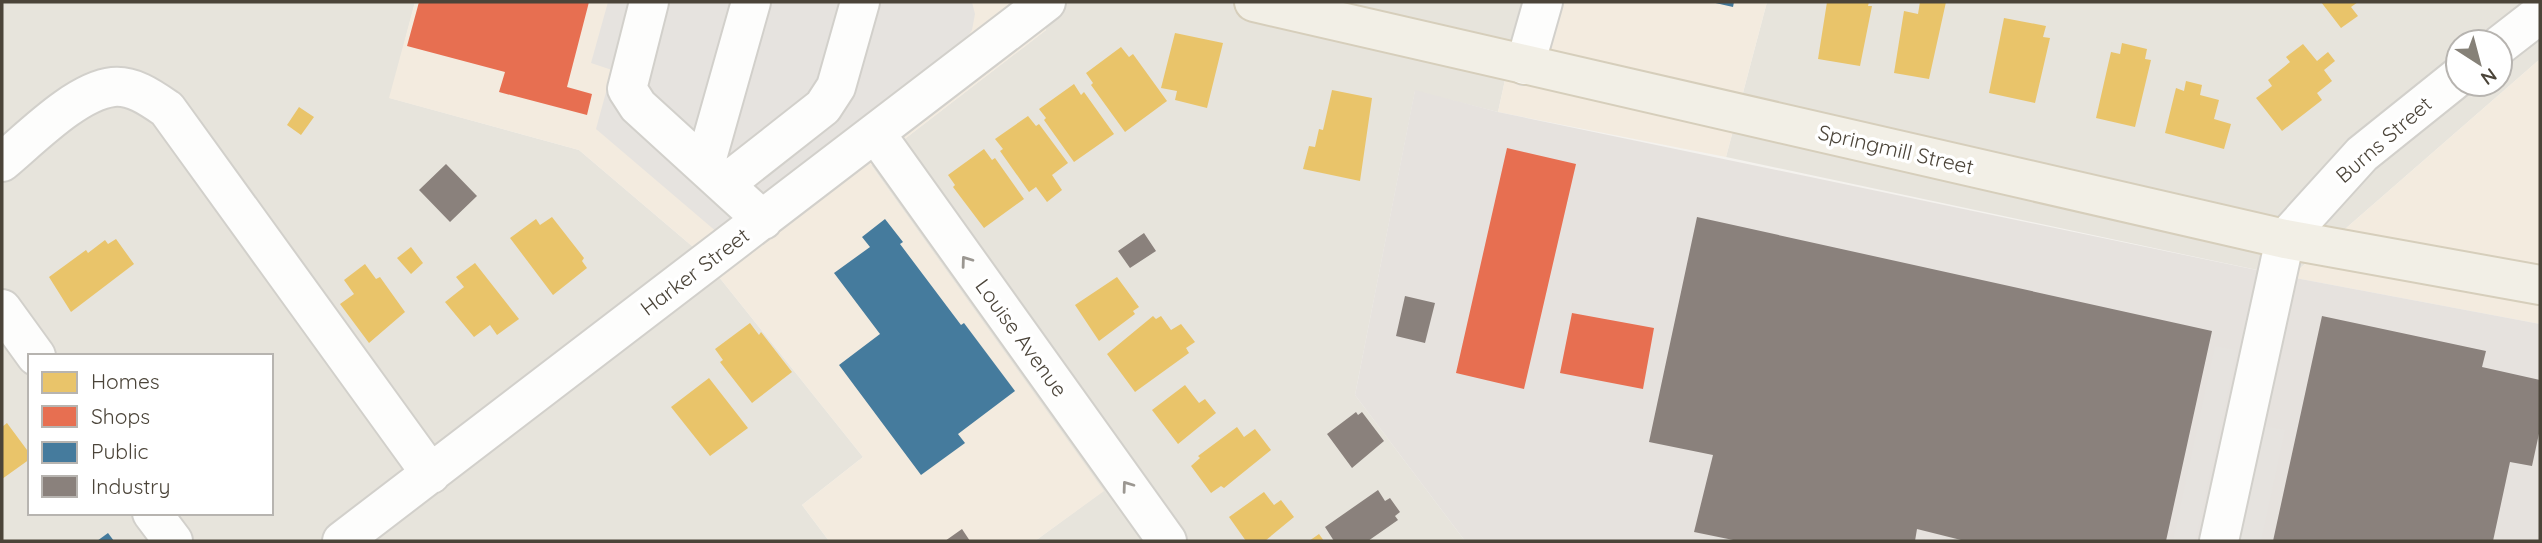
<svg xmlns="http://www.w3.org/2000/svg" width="2542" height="543" viewBox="0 0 2542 543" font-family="Quicksand,sans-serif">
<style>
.residential{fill:#e7e4dc;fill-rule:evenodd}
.commercial{fill:#f3ebdf}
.industrial{fill:#e6e2de}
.parking{fill:#e6e3df}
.homes{fill:#e9c46a}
.shops{fill:#e76f51}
.public{fill:#457b9d}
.industry{fill:#8a817c}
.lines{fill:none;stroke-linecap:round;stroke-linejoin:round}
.minor-casing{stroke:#d2d0cb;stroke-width:42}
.major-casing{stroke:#d6cebb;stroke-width:42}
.minor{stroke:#fdfdfc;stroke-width:38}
.major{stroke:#f2efe6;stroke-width:38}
.oneway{stroke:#9b9791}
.labels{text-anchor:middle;stroke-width:7;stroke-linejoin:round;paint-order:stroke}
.street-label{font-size:21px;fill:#4b4439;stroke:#fff}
</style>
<rect width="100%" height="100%" fill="#f4f2ee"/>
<path class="residential" d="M2,2h413l-25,96 189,52 120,102 164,205 -61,48 27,36h-827zM30,356h241v157h-241z
M1038,2h484l-24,110 -83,-21 -60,304 110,146h-430l68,-50 -232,-326 175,-135z
M1767,2h773v57l-250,218 -564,-120zM2458,42h42v42h-42z"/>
<path class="commercial" d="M415,2h623l8,28 -175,135 233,326 -69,50h-206l-27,-36 61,-48 -164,-205 -120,-102 -190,-52z
M1522,2h245l-41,155 -228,-45z
M2540,59v265l-250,-47z"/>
<path class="industrial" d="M1415,90l83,22 792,165 250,47v217h-1075l-110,-146z"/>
<path class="parking" d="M608,2h364l3,12 -3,16 -8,12 -246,191 -122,-104 16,-59 -21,-7z
M2215,346l22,4 -42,191h-22z
M2264,426l21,4 -24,111h-22z"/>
<path class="homes" d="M1827,2h42l-1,4h4l-12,60 -42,-7z
M1920,2h26l-17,77 -35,-6 10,-62 14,3z
M2321,2h37l-7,5 7,9 -17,12z
M2004,18l42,8 -3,11 7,1 -15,65 -46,-10z
M1175,33l48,10 -16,65 -32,-8 2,-9 -16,-3z
M2122,43l25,6 -2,10 6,1 -16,67 -39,-9 15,-66 9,2z
M2303,44l14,17 11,-9 7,9 -11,9 8,11 -15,12 5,7 -40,31 -26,-33 16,-12 -4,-6 22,-18 -4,-5z
M1121,47l8,10 4,-3 34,47 -42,31 -34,-47 2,-2 -7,-10z
M2186,81l16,4 -2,10 19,5 -5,19 17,5 -7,25 -59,-16 11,-45 8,3z
M1074,84l7,11 3,-3 30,42 -40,28 -30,-42 2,-2 -7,-9z
M1332,90l40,8 -12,83 -57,-12 6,-23 6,1 4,-18 4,1z
M299,107l15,10 -13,18 -14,-10z
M1028,116l8,10 3,-2 29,39 -16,12 10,15 -15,12 -11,-15 -7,5 -29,-41 3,-2 -8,-10z
M984,149l8,11 3,-2 29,41 -40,29 -31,-41 2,-2 -7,-10z
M552,217l32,41 -2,3 5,7 -34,27 -43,-57 26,-19 4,6z
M116,239l18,25 -63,48 -22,-35 37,-27 2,3 17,-13 3,4z
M411,247l12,16 -12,11 -14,-16z
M475,263l44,56 -22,16 -7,-10 -16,12 -29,-35 19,-15 -8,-10z
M365,264l11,15 4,-2 25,35 -36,31 -29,-39 14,-10 -10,-14z
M1117,277l22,30 -6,4 2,3 -36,27 -24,-36z
M1153,316l3,3 5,-3 10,14 10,-6 14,18 -9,6 3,5 -54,39 -28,-38z
M750,323l9,12 2,-3 31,40 -40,31 -32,-41 3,-2 -8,-11z
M709,378l39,50 -38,28 -39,-49z
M1185,385l14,18 6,-4 11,14 -38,31 -26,-34z
M7,423l23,31v5l-28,20v-52z
M1237,427l7,10 11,-8 16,21 -47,38 -3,-2 -10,7 -20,-27 9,-8 -2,-2z
M1264,492l10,13 7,-5 13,17 -29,24h-19l-17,-24z
M1319,534l5,7h-15z"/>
<path class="shops" d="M419,2h170l-22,85 25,7 -5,21 -88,-23 6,-20 -98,-26z
M1507,148l69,16 -52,225 -68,-16z
M1572,313l82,15 -11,61 -83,-16z"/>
<path class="public" d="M1711,2h23l-1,5z
M885,219l18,23 -3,2 61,81 3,-2 51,68 -57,43 7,9 -44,32 -82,-110 41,-31 -46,-61 36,-26 -8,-10z
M108,533l6,8h-17z"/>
<path class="industry" d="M446,164l31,32 -27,26 -31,-32z
M1697,217l515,114 -46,210h-201l-48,-12 -2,12h-177l-44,-9 19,-77 -64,-13z
M1144,233l12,18 -26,17 -12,-17z
M1405,296l30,7 -10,40 -29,-7z
M2322,316l164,35 -4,16 58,13v49l-8,37 -22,-4 -17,79h-220z
M1356,412l2,3 4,-3 22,29 -32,27 -25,-34z
M1378,490l7,11 5,-3 10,14 -5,4 3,4 -30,21h-34l-9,-14z
M962,529l8,12h-25z"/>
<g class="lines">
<defs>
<path id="minor" d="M649,2l-22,87 11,17 125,114
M2500,45l40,-31
M1525,65l18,-63
M876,134l291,407
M2,162c28,-23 74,-71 111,-75 20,-2 38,11 54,22l264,365
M705,165l46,-163
M725,184l98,-77 13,-20 24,-85
M2,309l34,47
M152,513l21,28
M342,541l704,-539
M2219,541l66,-302 77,-85 96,-77"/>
<path id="major" d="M1254,2l1031,237 255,46"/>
</defs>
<use href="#minor" class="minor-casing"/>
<use href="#major" class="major-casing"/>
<use href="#minor" class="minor"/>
<use href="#major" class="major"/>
</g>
<defs><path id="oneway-chevron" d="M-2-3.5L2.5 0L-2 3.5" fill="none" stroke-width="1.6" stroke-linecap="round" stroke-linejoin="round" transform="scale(1.75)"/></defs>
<g class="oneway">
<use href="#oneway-chevron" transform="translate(966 261) rotate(-126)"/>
<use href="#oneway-chevron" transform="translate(1127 486) rotate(-126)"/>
</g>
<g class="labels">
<g class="street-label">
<text transform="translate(2384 140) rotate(-41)" y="7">Burns Street</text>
<text transform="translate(1896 150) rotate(13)" y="7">Springmill Street</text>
<text transform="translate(695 272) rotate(-37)" y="7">Harker Street</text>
<text transform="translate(1021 338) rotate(54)" y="7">Louise Avenue</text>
</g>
</g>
<rect width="2542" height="543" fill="none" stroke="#4b4439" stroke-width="7"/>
<rect x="28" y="354" width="245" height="161" fill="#ffffff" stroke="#b7b4b0" stroke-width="2"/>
<rect x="42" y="372" width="35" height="21" fill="#e9c46a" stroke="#b7b4b0" stroke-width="2"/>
<text x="91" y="389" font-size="21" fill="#4b4439">Homes</text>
<rect x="42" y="406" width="35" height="21" fill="#e76f51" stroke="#b7b4b0" stroke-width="2"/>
<text x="91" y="424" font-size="21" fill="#4b4439">Shops</text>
<rect x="42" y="442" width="35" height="21" fill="#457b9d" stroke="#b7b4b0" stroke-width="2"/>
<text x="91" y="459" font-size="21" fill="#4b4439">Public</text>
<rect x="42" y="476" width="35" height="21" fill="#8a817c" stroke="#b7b4b0" stroke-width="2"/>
<text x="91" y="494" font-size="21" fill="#4b4439">Industry</text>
<g transform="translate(2479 63) rotate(144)"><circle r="33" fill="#ffffff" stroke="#b7b4b0" stroke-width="2"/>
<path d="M0-5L12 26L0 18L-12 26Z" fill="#868178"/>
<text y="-10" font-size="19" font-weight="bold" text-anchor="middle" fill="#4b4439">N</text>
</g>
</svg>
